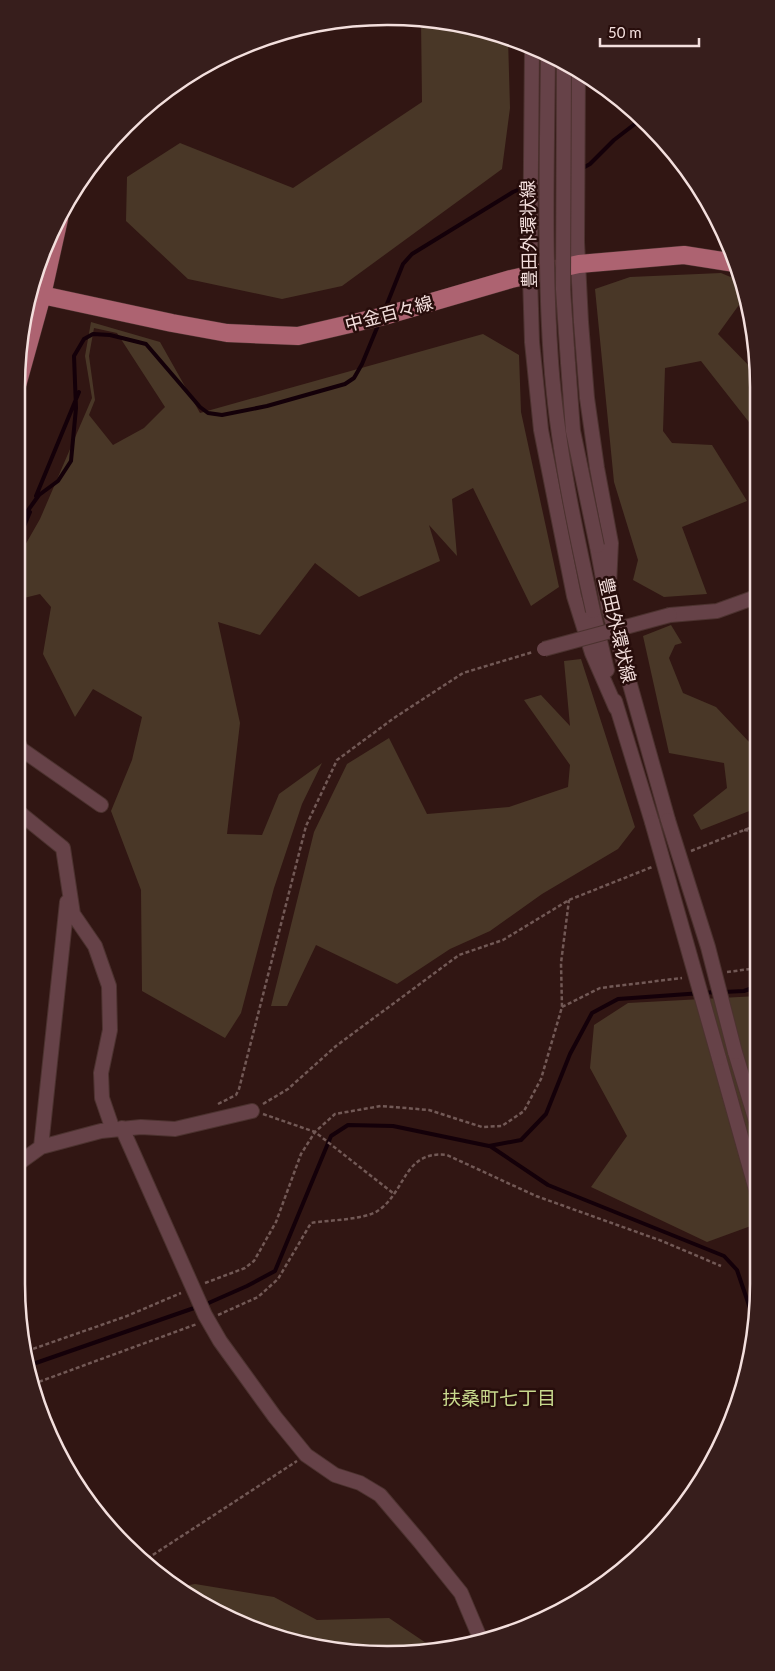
<svg xmlns="http://www.w3.org/2000/svg" width="775" height="1671" viewBox="0 0 775 1671" font-family="Lato,'Noto Sans JP',sans-serif">
<style>
.green{fill:#493727;fill-rule:evenodd}
.lines{fill:none;stroke-linecap:round;stroke-linejoin:round}
.stream{stroke:#140009;stroke-width:4}
.minor-casing{stroke:#4c322f;stroke-width:16}
.major-casing{stroke:#4c322f;stroke-width:19}
.path{stroke:#725956;stroke-width:2.5;stroke-dasharray:4 2.5;stroke-linecap:butt}
.minor{stroke:#664248;stroke-width:14}
.major{stroke:#ad6371;stroke-width:18}
.minor-bridge-casing{stroke:#4c322f;stroke-width:16;stroke-linecap:butt}
.minor-bridge{stroke:#664248;stroke-width:14}
.labels{text-anchor:middle;stroke-width:5;stroke-linejoin:round;paint-order:stroke}
.street-label{font-size:18px;fill:#f3dfdd;stroke:#270d0b}
.neighbourhood-label{font-size:19px;fill:#c8d98d;stroke:#270d0b}
.rim{fill:none;stroke:#f3dfdd;stroke-width:2.5}
</style>
<rect width="100%" height="100%" fill="#311613"/>
<path class="green" d="M421,20l39,3 48,15 2,70 -8,61 -160,117 -60,13 -94,-20 -62,-58 1,-44 53,-34 113,45 129,-86z
M721,273l19,8 4,17 -26,36 38,39v58l-55,-70 -36,7 -2,63 9,12 40,2 35,56 -65,26 25,67 -43,3 -31,-17 5,-20 -24,-78 -19,-193 35,-12z
M91,322l69,20 40,71 283,-79 36,21 2,57 38,175 -28,19 -58,-118 -21,11 5,57 -28,-31 11,36 -81,36 -44,-34 -55,72 -42,-13 22,101 -13,111 35,1 17,-41 43,-31 -20,41 -28,84 -33,125 -16,25 -83,-47 -1,-101 -30,-79 21,-51 10,-43 -49,-28 -18,28 -32,-63 8,-47 -11,-13 -24,6v-39l24,-42 52,-121 -7,-42zM94,328l23,5 48,74 -21,21 -31,17 -24,-30 6,-15 -6,-44z
M671,625l11,18 -7,2 -6,13 14,35 33,14 35,37h6v64l-56,22 -8,-15 34,-27 -3,-25 -55,-10 -26,-117z
M581,659l54,168 -17,22 -76,45 -52,37 -40,18 -53,35 -81,-39 -29,61h-16l43,-174 33,-68 42,-26 38,76 82,-7 59,-20 2,-22 -46,-65 17,-5 29,31 -6,-65z
M758,996l1,227 -52,19 -116,-55 36,-51 -37,-68 4,-43 34,-22z
M195,1584l79,13 43,23 72,-2 49,33 -123,-3 -113,-43 -25,-18z"/>
<g class="lines">
<path class="stream" d="M581,169l9,-5 24,-24 26,-20
M385,309l18,-45 9,-10 101,-62 14,-6
M36,496l43,-104
M22,531l8,-19
M16,545l8,-29 15,-21 19,-14 13,-20 5,-53 -2,-52 10,-17 9,-5 17,1 36,9 54,63 8,6 14,2 45,-9 78,-22 9,-6 8,-14 17,-41
M723,992l21,-1 14,-5
M490,1146l58,39 176,71 13,14 18,53
M204,1305l43,-19 28,-15 56,-135 17,-11 45,1 96,20 32,-6 25,-26 24,-60 22,-41 26,-14 98,-7
M30,1365l167,-58"/>
<defs>
<path id="minor" d="M532,46l-2,230 2,66 9,88 33,166 18,57 24,55
M578,72l-1,170 4,80 6,76 10,70 14,75 -3,63
M597,546l11,60 60,214
M593,611l14,59
M670,615l47,-4 39,-14
M615,701l37,121
M16,738l5,11 80,56
M16,810l47,38 10,66 22,32 14,40 1,44 -9,43 1,25 11,32
M735,1052l23,76
M719,1058l39,139
M122,1128l83,187 15,26 55,76 31,38 29,20 25,8 20,12 40,47 41,51 19,45
M41,1147l26,-245
M16,1165l25,-18 60,-16 40,-4 34,2 77,-18"/>
<path id="major" d="M42,295l130,28 55,10 71,3 86,-20 127,-37 68,-15 105,-9 51,8
M16,389l26,-94 17,-76"/>
</defs>
<use href="#minor" class="minor-casing"/>
<use href="#major" class="major-casing"/>
<path class="path" d="M744,830l13,2
M691,851l66,-26
M727,972l31,-4
M562,1007l38,-19 82,-10
M218,1104l18,-9 3,-6 67,-263 31,-66 57,-42 69,-45 70,-21
M263,1104l25,-15 48,-43 123,-91 44,-15 66,-40 83,-33
M263,1114l52,18 78,61
M205,1283l40,-15 9,-7 22,-39 25,-68 14,-22 20,-18 46,-8 48,4 53,17 20,-1 22,-15 17,-32 21,-72 -1,-44 8,-63
M218,1315l40,-18 20,-18 33,-56c17,-3 55,-3 68,-13 27,-19 25,-60 68,-55l89,41 126,45 59,25
M27,1351l100,-35 54,-23
M33,1384l164,-60
M142,1562l155,-101"/>
<use href="#minor" class="minor"/>
<use href="#major" class="major"/>
<defs>
<path id="minor-bridge" d="M548,55c-1,102 -4,205 3,306 6,85 24,168 42,250
M564,64l-1,225 5,74 5,68 24,115
M544,649l126,-34
M668,820l40,127 27,105
M652,822l67,236"/>
</defs>
<use href="#minor-bridge" class="minor-bridge-casing"/>
<use href="#minor-bridge" class="minor-bridge"/>
</g>
<g class="labels">
<g class="street-label">
<text transform="translate(529 234) rotate(-91)" y="6">豊田外環状線</text>
<text transform="translate(389 314) rotate(-15)" y="6">中金百々線</text>
<text transform="translate(617 630) rotate(77)" y="6">豊田外環状線</text>
</g>
<g class="neighbourhood-label">
<text x="499" y="1405">扶桑町七丁目</text>
</g>
</g>
<path d="M0 0H775V1671H0ZM387 25H388A362 362 0 0 1 750 387V1284A362 362 0 0 1 388 1646H387A362 362 0 0 1 25 1284V387A362 362 0 0 1 387 25Z" fill="#371e1c" fill-rule="evenodd"/>
<path class="rim" d="M387 25H388A362 362 0 0 1 750 387V1284A362 362 0 0 1 388 1646H387A362 362 0 0 1 25 1284V387A362 362 0 0 1 387 25Z"/>
<path d="M600 38v8h99v-8" fill="none" stroke="#f3dfdd" stroke-width="2.5"/>
<text x="608" y="38" font-size="15" fill="#f3dfdd" stroke="#270d0b" stroke-width="4" paint-order="stroke">50 m</text>
</svg>
